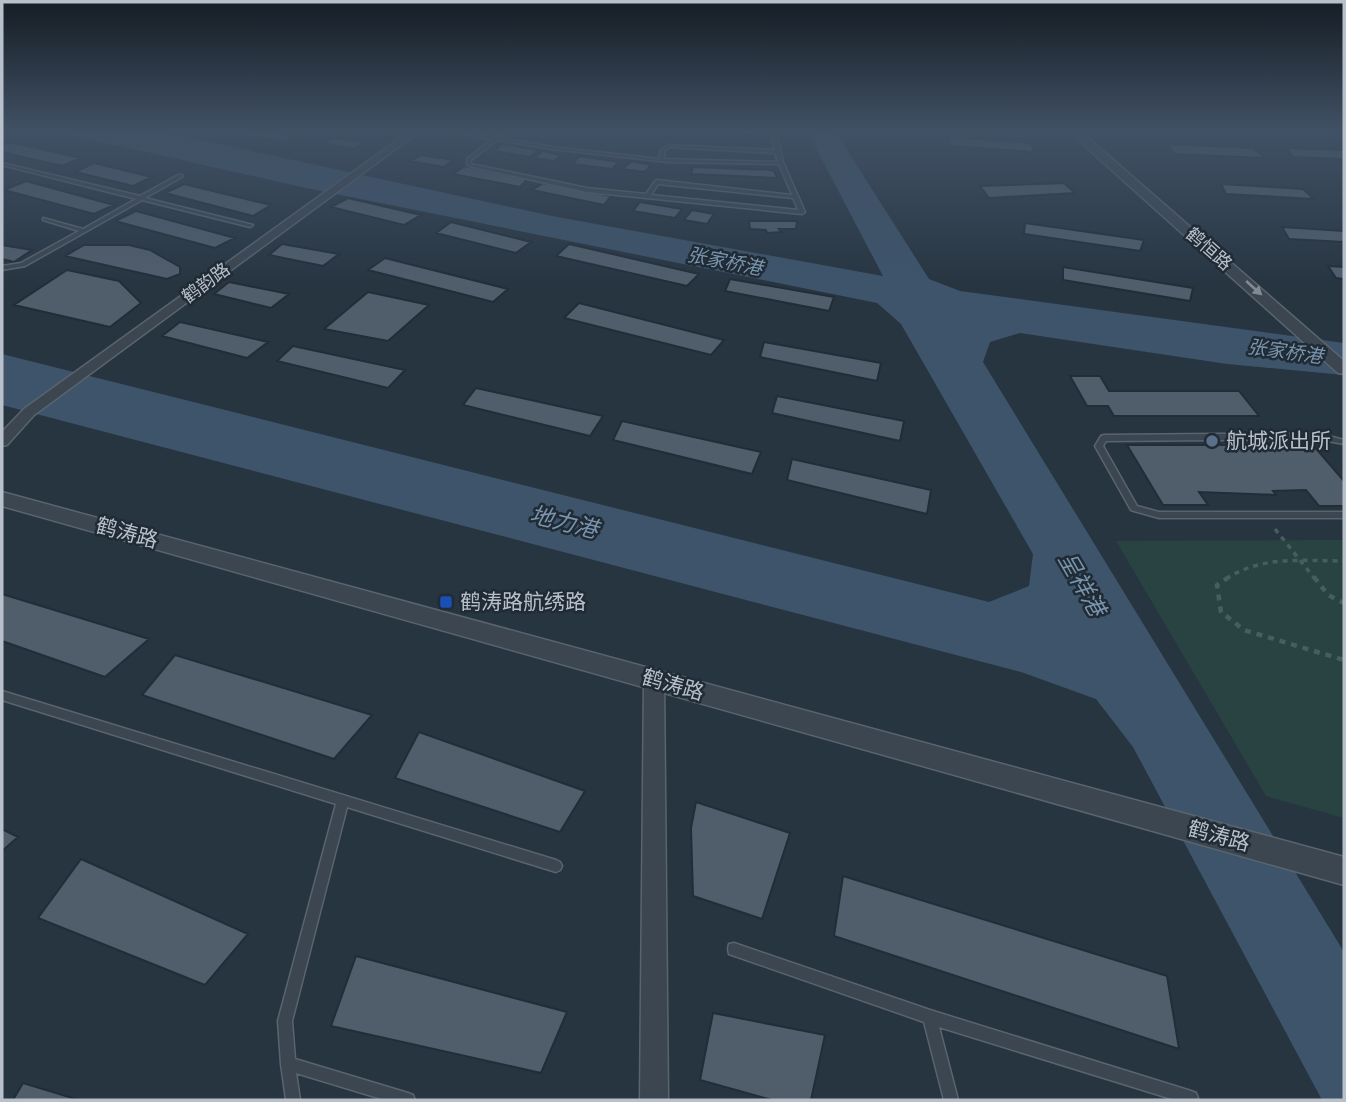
<svg xmlns="http://www.w3.org/2000/svg" width="1346" height="1102" viewBox="0 0 1346 1102" font-family="'Sofia Sans Condensed','Noto Sans SC',sans-serif">
<style>
.green{fill:#294242}
.water{fill:#3d546a}
.building{fill:#505e6c;stroke:#222d38;stroke-width:2}
.lines{fill:none;stroke-linecap:round;stroke-linejoin:round}
.service-casing{stroke:#59646e;stroke-width:3}
.minor-casing{stroke:#59646e;stroke-width:3}
.tertiary-casing{stroke:#59646e;stroke-width:3}
.path-far1{stroke:#475e5f;stroke-width:3.5;stroke-dasharray:5 5;stroke-linecap:butt}
.path{stroke:#475e5f;stroke-width:4.5;stroke-dasharray:6 6;stroke-linecap:butt}
.service{fill:#3b4651;fill-rule:evenodd}
.minor{fill:#3b4651;fill-rule:evenodd}
.tertiary{fill:#3b4651;fill-rule:evenodd}
.oneway{fill:#808a94}
.service-dot{fill:#5c6f8a;stroke:#202b36;stroke-width:2.5}
.transit-dot{fill:#1a4fb4;stroke:#202b36;stroke-width:2.5}
.labels{text-anchor:middle;stroke-width:5;stroke-linejoin:round;paint-order:stroke}
.far-street-label{font-size:18px;fill:#b8c1cb;stroke:#202b36}
.far-water-label{font-size:19px;font-style:italic;fill:#7995ad;stroke:#202b36}
.poi-label{font-size:21px;fill:#b8c1cb;stroke:#202b36;text-anchor:start}
.street-label{font-size:21px;fill:#b8c1cb;stroke:#202b36}
.water-label{font-size:23px;font-style:italic;fill:#7995ad;stroke:#202b36}
</style>
<rect width="100%" height="100%" fill="#273541"/>
<path class="green" d="M1344,540v278l-78,-22 -150,-255z"/>
<path class="water" d="M53,131h106l393,85 331,60 -76,-145h28l94,148 31,12 384,52v32l-117,-11 -207,-31 -30,9 -7,20 361,590v148h-22l-189,-353 -37,-48 -75,-27 -1019,-267v-51l987,248 40,-16 4,-32 -132,-230 -24,-21 -571,-115z"/>
<path class="building" d="M233,131h30l32,5 -9,6 -56,-9z
M690,131h67l-1,4z
M950,137l81,6 3,9 -84,-6z
M334,138l30,4 -10,7 -31,-6z
M10,142l71,16 -19,8 -60,-14v-7z
M502,144l36,6 -8,7 -36,-6z
M1168,144l85,4 12,10 -91,-4z
M1287,148l57,2v9l-51,-2z
M543,151l18,4 -7,6 -20,-3z
M421,155l32,5 -9,7 -34,-6z
M579,156l40,6 -7,7 -39,-5z
M632,161l19,4 -6,7 -23,-3z
M94,163l58,14 -19,9 -58,-14z
M465,166l63,13 -8,8 -67,-13z
M693,167l80,3 5,8 -87,-4z
M26,181l88,24 -20,9 -90,-24z
M543,183l68,13 -7,9 -72,-15z
M1064,183l11,10 -86,5 -9,-12z
M184,184l87,21 -18,11 -88,-23z
M1221,184l82,5 11,10 -88,-5z
M348,198l73,17 -17,10 -73,-18z
M640,202l42,7 -7,9 -42,-7z
M692,210l22,4 -7,10 -23,-4z
M136,211l99,27 -20,10 -100,-27z
M749,221h48l-1,8h-17l3,3 -15,1 -1,-3 -16,-1z
M451,222l80,20 -15,11 -80,-20z
M1025,223l119,17 -4,11 -116,-17z
M1282,227l62,4v11l-55,-3z
M282,244l57,10 -16,12 -54,-11z
M569,244l130,30 -12,12 -131,-30z
M2,245l30,5 -18,12 -12,-3z
M84,245h45l21,5 30,17v7l-13,5 -102,-23z
M385,258l123,31 -15,13 -125,-32z
M1328,266l16,1v12l-8,-1z
M1063,267l130,21 -3,13 -127,-21z
M67,270l52,11 22,22 -31,24 -96,-22z
M730,279l104,18 -5,14 -104,-20z
M229,282l60,12 -18,14 -57,-14z
M368,292l61,13 -41,36 -64,-12z
M579,303l145,37 -13,15 -147,-37z
M180,322l88,20 -21,16 -85,-22z
M764,342l117,21 -4,18 -117,-24z
M293,346l112,24 -17,18 -111,-27z
M1070,376h30l9,15h130l20,25h-145l-6,-10h-21z
M476,388l127,28 -13,20 -127,-31z
M777,396l127,25 -4,20 -128,-28z
M622,421l139,31 -9,22 -139,-34z
M1127,445h186l31,36v25h-25l-13,-16 -33,1 3,4 -77,-3 9,13h-45z
M792,459l139,31 -4,24 -140,-34z
M2,594l147,45 -44,38 -103,-36z
M175,655l197,60 -38,44 -192,-64z
M419,732l166,59 -25,41 -165,-54z
M696,802l94,31 -28,86 -69,-23 -2,-68z
M2,829l16,8 -16,14z
M81,859l167,75 -43,51 -167,-67z
M843,876l324,100 12,73 -345,-113z
M356,956l211,56 -26,61 -210,-47z
M713,1013l112,22 -14,65h-39l-72,-20z
M23,1083l56,17h-66z"/>
<g class="lines">
<defs>
<path id="service" d="M452,131h11l32,6 7,-6h5l-7,7 52,9 107,12 1,-8 8,-6 106,5 -2,-19h4l7,31 22,50 -3,2 -215,-22 -118,-26 -2,-1v-6l25,-20zM497,140l55,9 116,13 111,2 13,31 -135,-15 -2,1 -9,13 -59,-6 -116,-24v-4zM669,147l106,6 3,9 -114,-3v-8zM658,184l135,14 5,12 -147,-15z
M2,163l138,33 38,-21h4v2l-37,21 108,27 -3,2 -108,-27 -117,66 -23,4v-4l19,-3 58,-32 -36,-11v-2l40,11 53,-30 -134,-34z
M1317,433l27,7v4l-27,-5 -211,2 -3,5 34,60 22,6h185v6h-185l-25,-7 -3,-1 -36,-64 6,-10 3,-1z
M2,691l554,169 4,2 2,4 -2,4 -4,2 -209,-65 -55,214 3,38 113,34 5,2 2,5h-30l-89,-27 4,27h-14l-5,-36 -3,-43 58,-217 -334,-104z
M734,943l196,67 261,81 5,2 2,5 -1,2h-22l-236,-73 19,73h-14l-20,-78 -195,-68 -1,-5 1,-5z"/>
<path id="minor" d="M410,131h10l-386,284 -27,30 -5,1v-14l22,-23z
M654,670l7,3 3,6 4,421h-28l4,-421 3,-6z"/>
<path id="tertiary" d="M1068,131h12l264,230v13l-6,-1z
M2,492l1342,365v28l-1342,-379z"/>
</defs>
<use href="#service" class="service-casing"/>
<use href="#minor" class="minor-casing"/>
<use href="#tertiary" class="tertiary-casing"/>
<path class="path-far1" d="M1275,529l40,50
M1226,579c36,-24 77,-18 118,-18"/>
<path class="path" d="M1229,577l-12,8 4,27 23,18 100,30
M1314,577l14,18 16,8"/>
<use href="#service" class="service"/>
<use href="#minor" class="minor"/>
<use href="#tertiary" class="tertiary"/>
</g>
<defs><path id="oneway-solid" d="M-6-.8H1V-3.2L6.5 0L1 3.2V.8H-6Z" transform="scale(1.75)"/></defs>
<use class="oneway" href="#oneway-solid" transform="translate(1254 288) rotate(42)"/>
<linearGradient id="sky" x2="0" y2="1"><stop stop-color="#151d24"/><stop offset="0.46" stop-color="#415165"/><stop offset="1" stop-color="#415165" stop-opacity="0"/></linearGradient>
<rect width="1346" height="285" fill="url(#sky)"/>
<circle class="service-dot" cx="1212" cy="441" r="7"/>
<rect class="transit-dot" x="439" y="595" width="14" height="14" rx="3.5"/>
<g class="labels">
<g class="far-street-label">
<text transform="translate(1209 249) rotate(41)" y="6">鹤恒路</text>
<text transform="translate(206 283) rotate(-36)" y="6">鹤韵路</text>
</g>
<g class="far-water-label">
<text transform="translate(725 261) rotate(11)" y="7">张家桥港</text>
<text transform="translate(1285 351) rotate(8)" y="7">张家桥港</text>
</g>
<g class="poi-label">
<text x="1226" y="448">航城派出所</text>
<text x="460" y="609">鹤涛路航绣路</text>
</g>
<g class="street-label">
<text transform="translate(127 533) rotate(15)" y="7">鹤涛路</text>
<text transform="translate(673 685) rotate(16)" y="7">鹤涛路</text>
<text transform="translate(1219 836) rotate(15)" y="7">鹤涛路</text>
</g>
<g class="water-label">
<text transform="translate(564 522) rotate(14)" y="8">地力港</text>
<text transform="translate(1082 584) rotate(60)" y="8">呈祥港</text>
</g>
</g>
<rect width="1346" height="1102" fill="none" stroke="#b8c1cb" stroke-width="7"/>
</svg>
